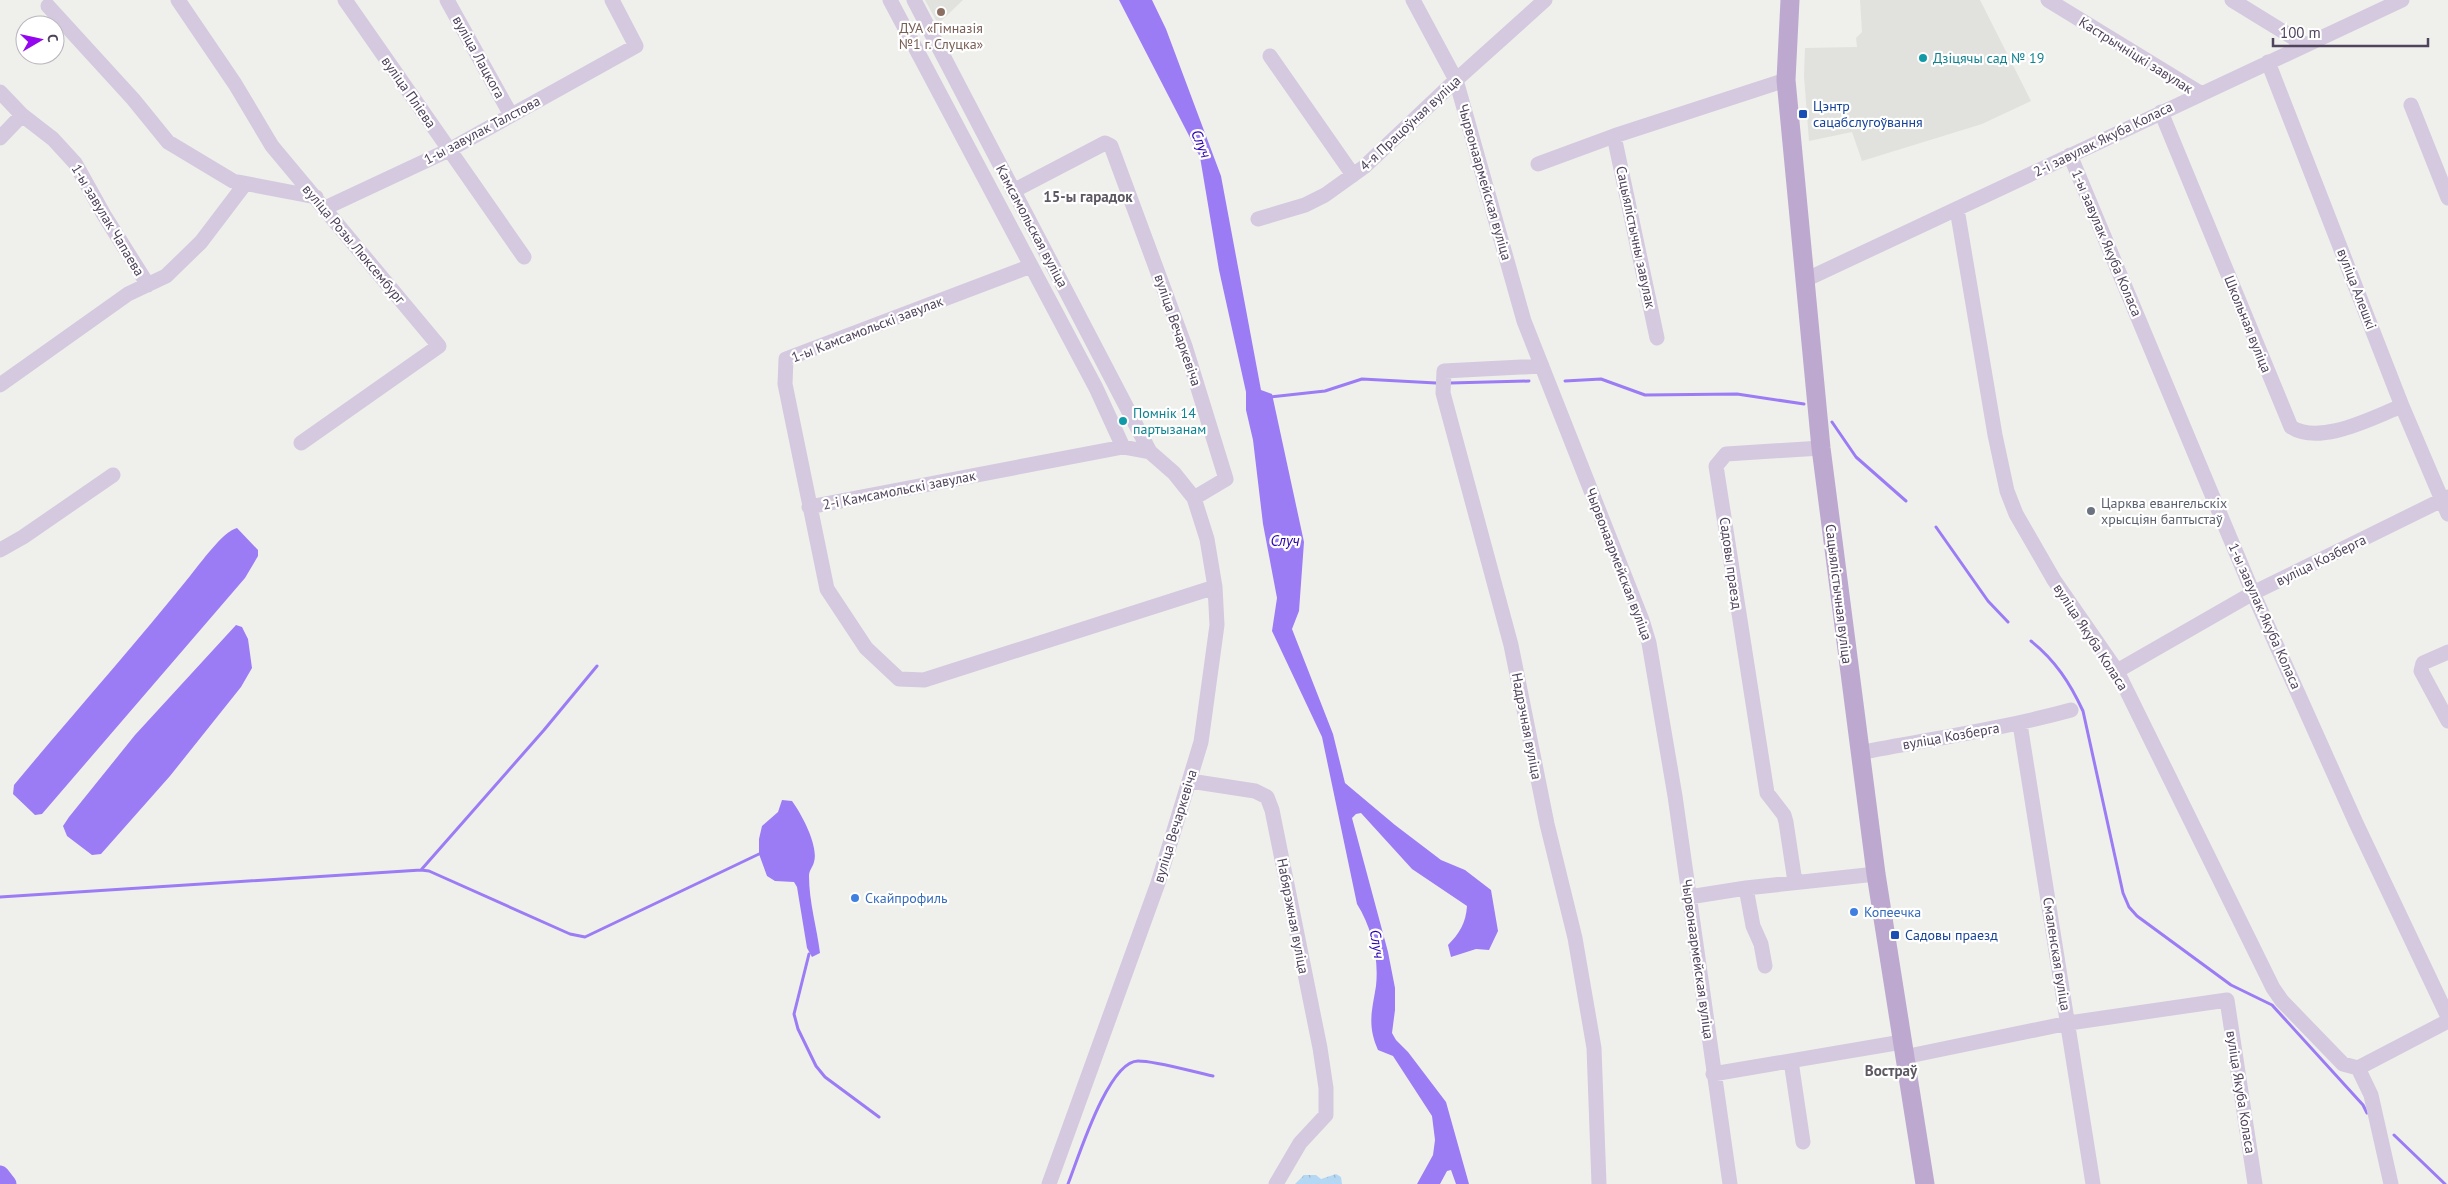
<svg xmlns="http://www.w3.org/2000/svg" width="2448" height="1184" viewBox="0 0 2448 1184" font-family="'PT Sans',sans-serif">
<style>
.education{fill:#e1e1de}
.park{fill:url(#park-crowns)}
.water{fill:#9b7cf5}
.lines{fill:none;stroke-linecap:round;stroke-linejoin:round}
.stream{stroke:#9b7cf5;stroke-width:3}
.river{stroke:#9b7cf5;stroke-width:19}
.minor{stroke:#d4c9df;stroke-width:15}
.major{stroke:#bda8cf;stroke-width:19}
.education-dot{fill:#8d6e63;stroke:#fff;stroke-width:2}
.culture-dot{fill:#0f9aa8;stroke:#fff;stroke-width:2}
.transit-dot{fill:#1a4fb4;stroke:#fff;stroke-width:2}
.worship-dot{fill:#6b7280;stroke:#fff;stroke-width:2}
.shop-dot{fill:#3f7fe0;stroke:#fff;stroke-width:2}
.labels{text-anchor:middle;stroke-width:4.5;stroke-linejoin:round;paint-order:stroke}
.education-label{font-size:14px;fill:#785e54;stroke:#fff}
.street-label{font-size:14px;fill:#50435c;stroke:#fff}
.culture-label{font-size:14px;fill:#0d838f;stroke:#fff;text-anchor:start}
.transit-label{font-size:14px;fill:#164399;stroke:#fff;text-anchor:start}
.worship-label{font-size:14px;fill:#5b616d;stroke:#fff;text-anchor:start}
.shop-label{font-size:14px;fill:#366cbe;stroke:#fff;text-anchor:start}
.water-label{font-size:15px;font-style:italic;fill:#2d00b1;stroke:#fff}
.neighbourhood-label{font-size:15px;font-weight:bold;fill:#5e5862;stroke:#fff}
</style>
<defs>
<pattern id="park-crowns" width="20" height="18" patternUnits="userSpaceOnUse" patternTransform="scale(1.25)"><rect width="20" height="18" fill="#b4d8f3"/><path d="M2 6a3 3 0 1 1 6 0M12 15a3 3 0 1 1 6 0" fill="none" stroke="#95b1c8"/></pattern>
</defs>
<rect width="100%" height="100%" fill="#eff0ec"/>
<path class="education" d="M925,0h38l-25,24z
M1860,0h120l51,101 -49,23 -120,37 -10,-29 -43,9 -5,-65 1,-28 52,-1 -1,-9 6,-6z"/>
<path class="park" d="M1336,1174l5,3 1,7h-47l9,-9h12l5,4z"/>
<path class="water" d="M1119,0h33l14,29 55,147 40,214 11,4 32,148 -5,69 -7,18 41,105 12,49 50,42 46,35 24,10 26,20 7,41 -9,19 -13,-1 -25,8 -3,-12c11,-11 18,-22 19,-39l-55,-37 -51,-56 -5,1 -4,4 36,134 7,36v22l-3,23 4,7 12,12 38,50 23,82h-13l-5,-14 -4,1 -7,13h-23l16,-29 2,-15 -3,-24 -39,-60 -15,-6c-11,-25 -6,-39 -2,-64 3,-28 -4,-58 -19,-82l-35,-167 -50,-106 5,-33 -14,-74 -10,-84 -7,-30v-18l-27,-122 -19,-113z
M237,528l21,22v6l-13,22 -203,236 -7,1 -22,-21 1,-9c58,-70 119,-138 176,-209 10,-12 33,-45 47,-48z
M236,625l6,2 6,12 4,29 -11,19 -71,89 -69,78 -9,1 -25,-19 -4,-10 6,-9 66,-82z
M782,800l10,1c9,12 27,45 22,61 -1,5 -5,8 -5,14 0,26 8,52 11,77l-8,4 -5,-9 -10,-61 -3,-5 -19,-1 -8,-5 -8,-22v-15l3,-13 16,-14z"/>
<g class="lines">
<path class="stream" d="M1565,381l36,-2 44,16 92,-1 67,10
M1450,383l79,-2
M1269,397l56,-6 37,-12 74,4
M1832,422l24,35 50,44
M1936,527l52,74 20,21
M2031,641c24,19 39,42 52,70l40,182 6,14 8,9 94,69 41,20 91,100 4,8
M421,870l123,-140 53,-64
M0,897l421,-27 8,1 141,63 15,3 174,-83
M809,954l-15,60 4,15 18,37 9,11 54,40
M2394,1135l51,49
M1068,1184c10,-25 40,-123 70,-123 19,0 55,11 75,15"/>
<path class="river" d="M0,1175l7,9"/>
<path class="minor" d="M178,0l57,84 37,62 167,200 -138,97
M345,0l179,257
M447,0l64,115
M890,0l206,388 27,59
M914,0l236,452 24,21 20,25
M1413,0l43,80 68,241 118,299 7,23 26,153 55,388
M2048,0l152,93
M2232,0l73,45
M48,6l85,93 35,43 65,39 83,16
M1270,56l83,119
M2268,62l134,344 46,108
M0,92l22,23 31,24 22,24 29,52 44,70
M2411,105l37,93
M2161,112l130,315c30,19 82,-10 111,-21
M1614,136l43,202
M0,138l22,-23
M2070,155l183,438 103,230 92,194
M1538,164l76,-28 172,-56
M1013,191l92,-48 6,3 74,200 41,133 -32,19 13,41 8,48 2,38 -16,117 -43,141 -109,301
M325,208l124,-58 187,-104 -24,-46
M1957,209l38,226 12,56 9,23 38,66 63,91 156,317 9,13 61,63 15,4
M1258,219l47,-14 20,-10 39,-28 92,-87 89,-80
M1031,266l-245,93 -1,25 42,205 39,59 33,31 25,1 291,-93
M1805,280l597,-280
M1542,366l-98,5 -1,22 68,252 36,179 28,114 19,110 5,136
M0,385l128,-91 38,-18 35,-34 44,-58
M809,507l314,-60 27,5
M0,550l23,-13 90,-62
M2448,652l-25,11 -2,8 27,50
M2117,671l136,-78 195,-96
M2020,724l73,460
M1859,753c71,-14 143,-24 212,-43
M1190,781l65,10 12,6 5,13 48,238 6,40v27l-26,28 -24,41
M1795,882l-9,-60 -2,-7 -17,-22 -51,-327 10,-12 95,-6
M1746,888l7,38 8,18 4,22
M1689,897l57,-9 130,-14
M1904,1057l165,-34 158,-23 28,184
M1791,1061l12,81
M2358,1068l13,27 20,89
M2358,1068l90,-47
M1713,1074l189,-32"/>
<path class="major" d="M1790,0l-4,80 35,368 55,426 49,310"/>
</g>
<circle class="education-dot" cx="941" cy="12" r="5"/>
<g class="culture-dot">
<circle cx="1923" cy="58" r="5"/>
<circle cx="1123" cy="421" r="5"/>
</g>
<g class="transit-dot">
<rect x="1798" y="109" width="10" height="10" rx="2.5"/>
<rect x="1890" y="930" width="10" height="10" rx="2.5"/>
</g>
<circle class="worship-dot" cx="2091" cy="511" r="5"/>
<g class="shop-dot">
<circle cx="855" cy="898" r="5"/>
<circle cx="1854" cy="912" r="5"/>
</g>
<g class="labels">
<g class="education-label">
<text x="941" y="33">ДУА «Гімназія<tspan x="941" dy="16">№1 г. Слуцка»</tspan></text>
</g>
<g class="street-label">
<text transform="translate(2136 55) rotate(32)" y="5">Кастрычніцкі завулак</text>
<text transform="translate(479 57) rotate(61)" y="5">вуліца Лацкога</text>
<text transform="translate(409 92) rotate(55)" y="5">вуліца Пліева</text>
<text transform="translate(1410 123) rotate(-43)" y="5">4-я Працоўная вуліца</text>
<text transform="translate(482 130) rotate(-28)" y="5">1-ы завулак Талстова</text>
<text transform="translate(2103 139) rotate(-26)" y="5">2-і завулак Якуба Коласа</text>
<text transform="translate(1485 182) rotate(74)" y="5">Чырвонаармейская вуліца</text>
<text transform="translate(108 220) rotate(59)" y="5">1-ы завулак Чапаева</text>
<text transform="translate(1032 226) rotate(62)" y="5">Камсамольская вуліца</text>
<text transform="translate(1636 237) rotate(78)" y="5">Сацыялістычны завулак</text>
<text transform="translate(2107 243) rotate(67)" y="5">1-ы завулак Якуба Коласа</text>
<text transform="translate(354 244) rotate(50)" y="5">вуліца Розы Люксембург</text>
<text transform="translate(2357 289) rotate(69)" y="5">вуліца Алешкі</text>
<text transform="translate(2248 324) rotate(68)" y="5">Школьная вуліца</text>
<text transform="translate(867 329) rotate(-21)" y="5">1-ы Камсамольскі завулак</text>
<text transform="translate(1178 330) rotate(71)" y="5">вуліца Вечаркевіча</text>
<text transform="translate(899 490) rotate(-11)" y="5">2-і Камсамольскі завулак</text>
<text transform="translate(2321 560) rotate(-26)" y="5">вуліца Козберга</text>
<text transform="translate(1731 563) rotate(82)" y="5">Садовы праезд</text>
<text transform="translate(1619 564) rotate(69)" y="5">Чырвонаармейская вуліца</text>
<text transform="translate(1839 594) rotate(83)" y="5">Сацыялістычная вуліца</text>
<text transform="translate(2265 616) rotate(66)" y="5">1-ы завулак Якуба Коласа</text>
<text transform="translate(2091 637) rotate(57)" y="5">вуліца Якуба Коласа</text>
<text transform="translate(1527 726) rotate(79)" y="5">Надрэчная вуліца</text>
<text transform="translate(1951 736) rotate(-10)" y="5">вуліца Козберга</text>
<text transform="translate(1175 826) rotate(-73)" y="5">вуліца Вечаркевіча</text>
<text transform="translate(1293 916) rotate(79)" y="5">Набярэжная вуліца</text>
<text transform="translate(2057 954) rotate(81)" y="5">Смаленская вуліца</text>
<text transform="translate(1698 959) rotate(82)" y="5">Чырвонаармейская вуліца</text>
<text transform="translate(2241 1092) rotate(81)" y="5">вуліца Якуба Коласа</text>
</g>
<g class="culture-label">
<text x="1933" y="63">Дзіцячы сад № 19</text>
<text x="1133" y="418">Помнік 14<tspan x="1133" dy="16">партызанам</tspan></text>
</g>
<g class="transit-label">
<text x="1813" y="111">Цэнтр<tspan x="1813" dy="16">сацабслугоўвання</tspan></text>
<text x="1905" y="940">Садовы праезд</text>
</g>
<g class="worship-label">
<text x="2101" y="508">Царква евангельскіх<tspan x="2101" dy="16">хрысціян баптыстаў</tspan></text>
</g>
<g class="shop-label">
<text x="865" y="903">Скайпрофиль</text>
<text x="1864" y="917">Копеечка</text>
</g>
<g class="water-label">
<text transform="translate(1201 144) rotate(67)" y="5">Случ</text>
<text x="1285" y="546">Случ</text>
<text transform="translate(1377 944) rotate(81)" y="5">Случ</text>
</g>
<g class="neighbourhood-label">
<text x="1088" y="202">15-ы гарадок</text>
<text x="1891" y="1076">Востраў</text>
</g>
</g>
<g transform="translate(40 40) rotate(81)"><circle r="24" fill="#ffffff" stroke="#b9b4be"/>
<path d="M0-4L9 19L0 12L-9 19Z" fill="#9405f0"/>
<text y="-8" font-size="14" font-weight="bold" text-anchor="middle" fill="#50435c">С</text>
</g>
<path d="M2273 38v8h155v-8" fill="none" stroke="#50435c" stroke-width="2.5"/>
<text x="2280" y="38" font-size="15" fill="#50435c" stroke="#ffffff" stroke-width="4" paint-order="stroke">100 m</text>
</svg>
